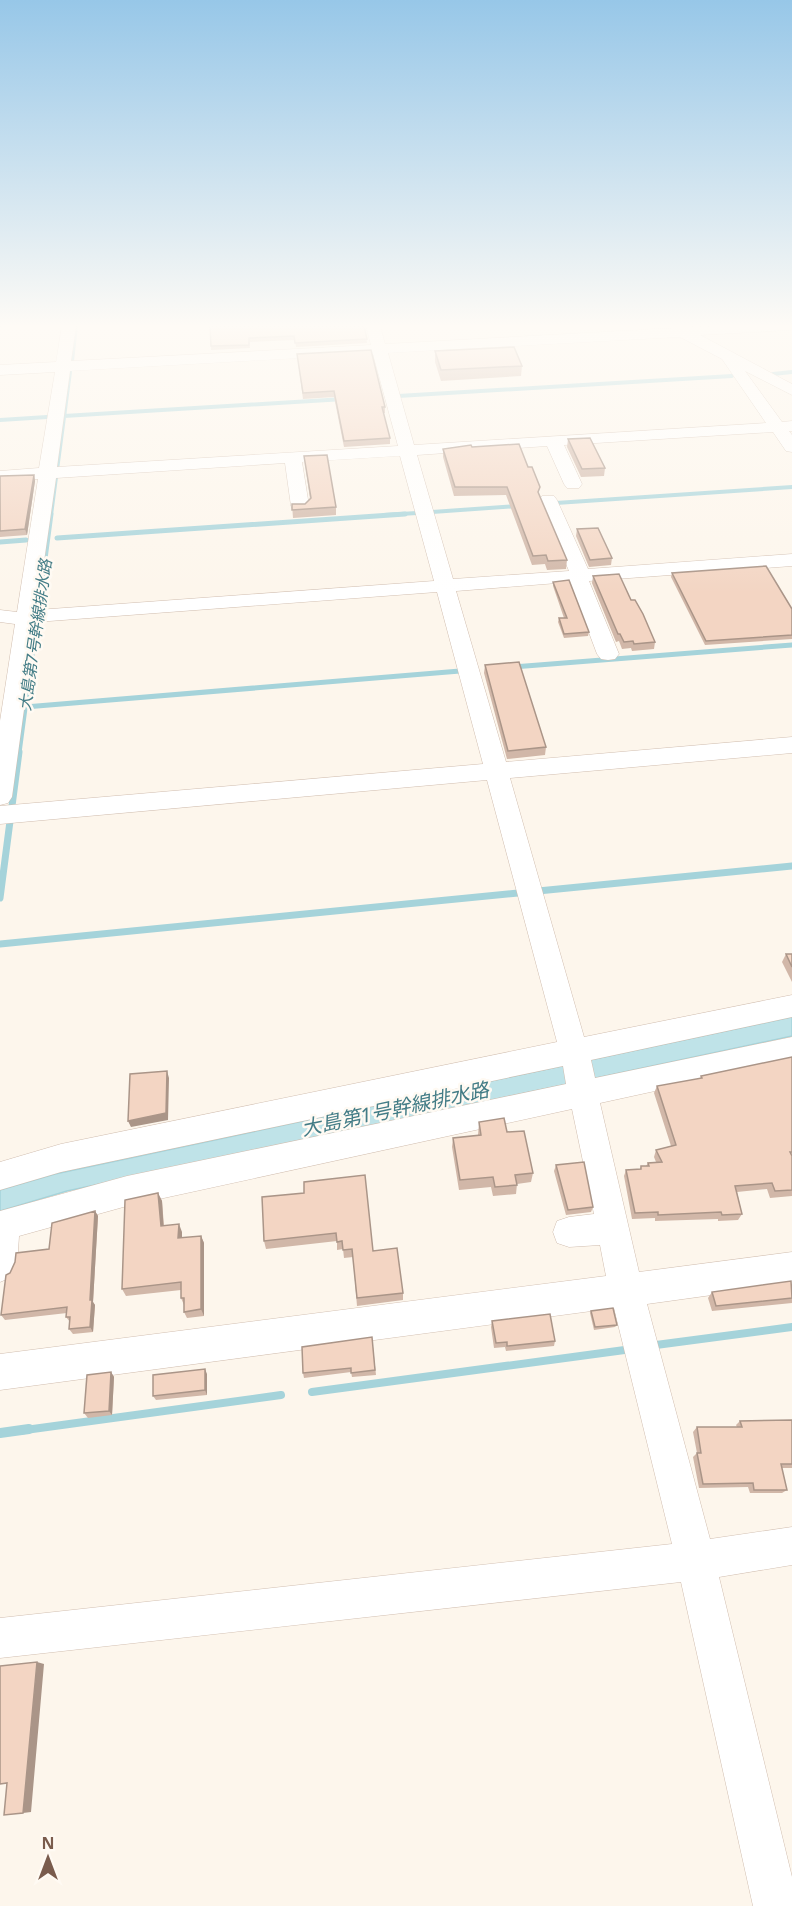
<svg xmlns="http://www.w3.org/2000/svg" width="792" height="1906" viewBox="0 0 792 1906" font-family="'Noto Sans','Noto Sans JP',sans-serif">
<style>
.water{fill:#bfe3e8;stroke:#a5d3da;stroke-width:1.5}
.lines{fill:none;stroke-linecap:round;stroke-linejoin:round}
.stream-far4{stroke:#a5d3da;stroke-width:4}
.stream-far3{stroke:#a5d3da;stroke-width:5}
.stream-far2{stroke:#a5d3da;stroke-width:7}
.stream-far1{stroke:#a5d3da;stroke-width:8}
.stream{stroke:#a5d3da;stroke-width:10}
.minor-casing{stroke:#d1beb0;stroke-width:1}
.minor{fill:#fff;fill-rule:evenodd}
.wall{fill:#d1b7a8}
.shaded-wall{fill:#aa9588}
.building{fill:#f3d5c3;stroke:#aa9588;stroke-width:1.5}
.labels{text-anchor:middle;stroke-width:5;stroke-linejoin:round;paint-order:stroke}
.far-water-label{font-size:16px;font-style:italic;fill:#437c86;stroke:#fffaf3}
.water-label{font-size:20px;font-style:italic;fill:#437c86;stroke:#fffaf3}
</style>
<rect width="100%" height="100%" fill="#fdf6ec"/>
<path class="water" d="M792,1017v19l-725,155 -67,20v-21l55,-16z"/>
<g class="lines">
<path class="stream-far4" d="M0,326h3
M72,361l4,-35
M773,374l19,-2
M398,396l334,-20
M64,416l280,-17
M0,420l47,-3
M556,503l236,-16
M432,512l86,-6
M51,515l19,-143
M384,515l33,-2"/>
<path class="stream-far3" d="M57,538l348,-24
M0,542l26,-2
M513,667l279,-22
M25,707l435,-36
M19,753l32,-239"/>
<path class="stream-far2" d="M538,891l254,-25
M0,898l19,-146
M0,944l518,-51"/>
<path class="stream-far1" d="M656,1345l136,-18
M312,1392l320,-43
M18,1431l263,-36"/>
<path class="stream" d="M0,1433l29,-4"/>
<defs>
<path id="minor" d="M62,326h14l-5,35 300,-16 -5,-19h14l5,18 328,-18h79l-2,4 -90,5 92,49v11l-47,-24 37,51 10,-1v10h-3l3,4v17l-6,-1 -13,-19 -209,13 18,39 -3,4h-12l-3,-4 -17,-38 -130,9 36,124 116,-8 -30,-71 3,-4h12l3,4 31,69 204,-15v12l-203,15 30,73 -4,5 -7,1 -7,-1 -4,-5 -27,-72 -114,9 50,171 286,-25v16l-282,25 74,259 208,-42v22l-201,43 4,18 197,-41v24l-192,42 39,169 153,-20v32l-145,20 63,235 82,-12v38l-73,12 73,300v29h-39l-72,-324 -681,76v-40l672,-74 -58,-236 -614,82v-36l606,-78 -6,-31 -31,2 -12,-4 -4,-11 4,-11 12,-4 25,-3 -22,-105 -445,97 -108,30 -2,30 -5,11 -12,5v-71l127,-35 439,-92 -3,-18 -502,106 -61,18v-28l61,-18 496,-102 -70,-262 -487,44v-18l483,-42 -46,-172 -401,30 -24,175 -4,6 -8,2v-84l15,-97 -15,-2v-12l17,2 21,-133 -38,2v-10l39,-3 16,-96 -55,3v-10l56,-3zM680,337l42,22 44,64 -352,22 -26,-92zM373,354l25,92 -341,21 13,-96zM400,456l34,125 -397,29 19,-132 229,-15 6,43 3,4h12l3,-4 -7,-44z"/>
</defs>
<use href="#minor" class="minor-casing"/>
<use href="#minor" class="minor"/>
</g>
<path class="wall" d="M210,326h155v2l2,15 -71,4 -1,-7 -46,2 1,6 -39,2z
M435,351l87,15 -1,10 -80,5 -6,-19z
M297,354l88,53v6h-2l7,25v6l-46,3 -10,-50 -31,2z
M568,439l37,29 -1,8 -23,1 -14,-30z
M472,447l67,48 28,65 -1,9 -19,1 -2,-6 -13,1 -26,-70 -52,1 -11,-39v-8z
M304,456l32,51v8l-43,3 -1,-14h13l5,-5z
M34,475l1,6 -8,54 -27,2v-61z
M577,529l35,29 -1,7 -22,2 -13,-31z
M672,573l120,36v30l-87,6 -34,-68z
M593,576l38,24 24,42 -1,7 -22,2 -1,-3 -9,1 -3,-8 -3,1 -24,-59z
M553,582l36,50 -1,4 -24,2 -6,-16 1,-4h5l-11,-32z
M485,665l61,82 -1,8 -38,4 -23,-86z
M786,954h6v28l-10,-20z
M792,1057v139l-22,2 -3,-9 -30,3 5,22 -4,6 -20,1v-2l-63,2v-3l-23,1 -8,-43 2,-6 14,-1 1,-3h5l2,-3 8,-1 -2,-5 2,-7 15,-4 -17,-53 3,-7 43,-7 1,-3z
M479,1122l28,10 26,41 -2,9 -14,2 -1,10 -23,2 -2,-9 -32,3 -7,-43 1,-9 25,-3z
M556,1165l37,42 -2,5 -25,3 -12,-44z
M158,1193l4,8 2,25 18,6v6l19,-2 3,7v73l-17,2 -3,-6v-7l-3,-7v-8l-55,6 -4,-7z
M262,1197l111,54 30,42v7l-46,6 -4,-49 -9,1 -1,-9 -6,1v-9l-71,8 -2,-8z
M95,1211l3,5 -5,86 2,3 -2,27 -20,2 -4,-5 1,-7 -4,-5 1,-4 -62,7 -4,-5 48,-66z
M792,1284v19l-80,8 -4,-13 4,-6z
M591,1311l26,14 -2,2 -21,3 -4,-17z
M492,1321l63,20 -1,5 -48,5 -1,-4 -11,1 -3,-21z
M372,1337l4,38 -24,2 -1,-5 -47,6 -1,-5z
M111,1372l3,5 -2,38 -24,3 -4,-5z
M207,1374v21l-51,5 -3,-4z
M792,1420v48h-10l5,22 -5,3h-32l-2,-6 -49,1 -6,-31 4,-4 -4,-21 4,-5h40l-1,-2 4,-4z"/>
<path class="shaded-wall" d="M34,475l1,6 -8,54 -2,-6z
M167,1071l2,7 -1,42 -37,7 -3,-6z
M158,1193l4,8 2,33 -3,-8z
M95,1211l3,5 -5,86 2,3 -2,27 -3,-5v-27z
M179,1224l3,8v14l-4,-8z
M201,1236l3,7v73l-3,-7z
M205,1369l2,5v21l-2,-5z
M111,1372l3,5 -2,38 -3,-4z
M37,1662l7,2 -13,148 -8,1z"/>
<path class="building" d="M210,326h154l3,13 -72,4 -1,-7 -45,2v7l-38,1z
M514,347l8,19 -81,4 -6,-19z
M371,350l14,57h-3l8,31 -46,3 -10,-50 -31,2 -6,-39z
M590,438l15,30 -23,1 -14,-30z
M519,444l9,23h4l8,20 -2,5 29,68 -19,1 -2,-6 -13,1 -26,-69h-52l-12,-38 28,-4 1,2z
M327,455l9,52 -44,3v-6h13l6,-6 -7,-42z
M34,475l-9,54 -25,2v-55z
M598,528l14,30 -22,2 -13,-31z
M766,566l26,43v26l-86,6 -34,-68z
M619,574l12,26h4l8,14 12,28 -21,2 -1,-3 -9,1 -4,-8h-2l-25,-58z
M569,580l20,52 -25,2 -5,-16h8l-14,-36z
M519,662l27,85 -38,4 -23,-86z
M786,954h6v13z
M792,1057v95h-2l2,4v34l-17,1 -3,-8 -37,3 7,28 -20,1 -1,-3 -63,3v-3l-23,1 -9,-43 15,-1v-3h8l-1,-3 14,-1 -6,-12 20,-5 -19,-59 45,-8 -1,-2z
M167,1071l-1,42 -38,8 2,-47z
M504,1118l3,14 17,-1 9,42 -18,2 2,10 -22,2 -2,-10 -33,3 -7,-42 28,-3 -2,-13z
M584,1162l9,45 -25,3 -12,-45z
M365,1175l8,76 24,-3 6,45 -46,5 -5,-49 -9,1 -1,-9 -5,1 -1,-9 -72,8 -2,-44 42,-4v-11z
M158,1193l3,33 18,-2 -1,14 23,-2v73l-17,3v-14h-3v-16l-59,7 3,-89z
M95,1211l-5,89h2l-2,27 -21,2 1,-12h-4l1,-10 -66,8 5,-40 4,-2 5,-11 1,-9 33,-4 3,-26z
M791,1281l1,17 -76,8 -4,-14z
M613,1308l4,17 -22,2 -4,-16z
M550,1314l5,27 -48,5v-4l-11,1 -4,-22z
M372,1337l3,33 -24,3v-5l-48,5 -1,-26z
M205,1369v21l-52,6v-21z
M111,1372l-2,39 -25,2 3,-38z
M792,1420v44h-11l6,26h-33l-1,-7 -50,1 -6,-31h4l-4,-26h45l-2,-6z
M37,1662l-14,151 -19,2 3,-32 -7,1v-118z"/>
<linearGradient id="sky" x2="0" y2="1"><stop stop-color="#97c7e8"/><stop offset="0.55" stop-color="#fefbf6"/><stop offset="1" stop-color="#fefbf6" stop-opacity="0"/></linearGradient>
<rect width="792" height="593" fill="url(#sky)"/>
<g class="labels">
<g class="far-water-label">
<text transform="translate(35 635) rotate(-82)" y="6">大島第7号幹線排水路</text>
</g>
<g class="water-label">
<text transform="translate(395 1109) rotate(-12)" y="7">大島第1号幹線排水路</text>
</g>
</g>
<g transform="translate(48 1858)" stroke="#fffaf3" stroke-width="4.5" paint-order="stroke">
<path d="M0-4.5L10 22L0 15L-10 22Z" fill="#7a5c4d"/>
<text y="-9" font-size="16" font-weight="bold" text-anchor="middle" fill="#7a5c4d">N</text>
</g>
</svg>
